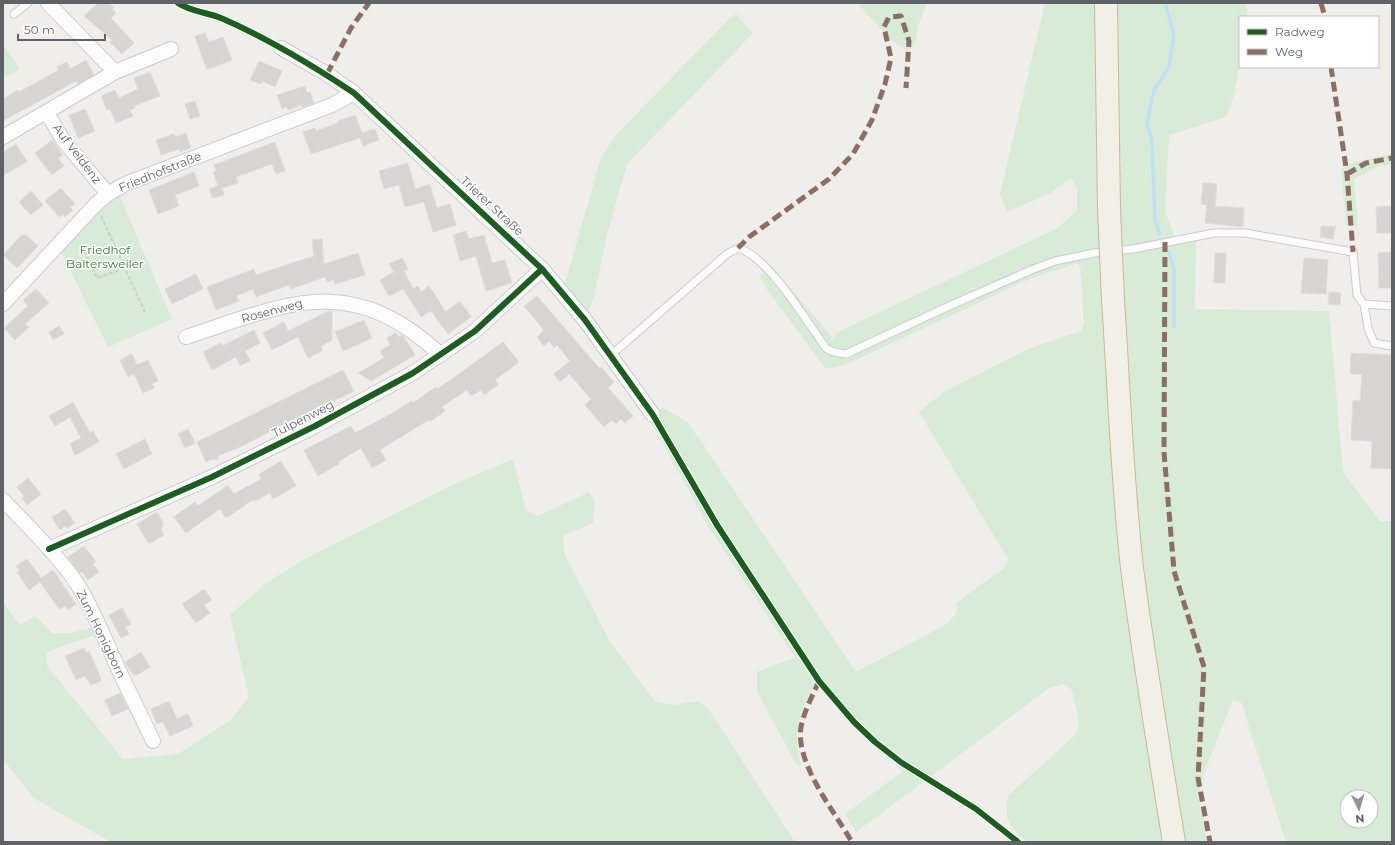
<svg xmlns="http://www.w3.org/2000/svg" width="1395" height="845" viewBox="0 0 1395 845" font-family="Montserrat,sans-serif">
<style>
.green{fill:#d8ebd6;fill-rule:evenodd}
.lines{fill:none;stroke-linecap:round;stroke-linejoin:round}
.stream{stroke:#bfe0f9;stroke-width:3.5}
.building{fill:#d6d5d3;stroke:#deddd9}
.service-casing{stroke:#cbcccc;stroke-width:9}
.minor-casing{stroke:#cbcccc;stroke-width:16}
.trunk-casing{stroke:#c8b996;stroke-width:24}
.path{stroke:#cacfcc;stroke-width:2;stroke-dasharray:4 2;stroke-linecap:butt}
.service{stroke:#fdfcfc;stroke-width:7}
.minor{stroke:#fdfcfc;stroke-width:14}
.trunk{stroke:#f2f0e6;stroke-width:22}
.trunk-bridge-casing{stroke:#c8b996;stroke-width:24;stroke-linecap:butt}
.trunk-bridge{stroke:#f2f0e6;stroke-width:22}
.quiet{stroke:#8d6e63;stroke-width:5;stroke-dasharray:10 5;stroke-linecap:butt}
.cycleway-casing{stroke:#fff;stroke-width:8}
.cycleway{stroke:#1b5e20;stroke-width:6}
.labels{text-anchor:middle;stroke-width:3;stroke-linejoin:round;paint-order:stroke}
.street-label{font-size:12px;fill:#5f6368;stroke:#fff}
.park-label{font-size:12px;fill:#348238;stroke:#fff}
</style>
<rect width="100%" height="100%" fill="#efeeea"/>
<path class="green" d="M857,3h70l-9,23 -3,18 -7,7 -16,-10z
M1045,3h201l1,14h-7c0,37 1,66 -14,100l-57,18 -4,76 12,33 19,-4 -1,69 134,2 14,161 37,49h12v321h-106l-45,-140 -8,-2 -26,65 -9,30 9,47h-180c-17,-15 -24,-22 -19,-46l68,-62 3,-13 -7,-31 -8,-6 -15,4 -193,144 -11,-18 57,-42 -7,-9 -34,-30 -46,-51c-15,29 -24,52 -13,84l-6,-2 -39,-72v-20l38,-15 -87,-131 -60,-110 15,-8 25,14 168,250 91,-48 10,-12 -1,-9 48,-35 4,-9 -89,-147 25,-20 84,-43 53,-18 3,-8 -3,-52 -3,-8 -49,16 -184,86 -19,4 -60,-81 -6,-12 12,-10 62,74 2,-7 222,-105 19,-18v-22l-6,-10 -20,15 -44,19 -7,-18zM1347,797h24v24h-24z
M736,14l17,19 -126,131 -20,70 -13,63 -7,18 -23,-28 37,-129 14,-22 114,-117z
M3,44l17,25 -17,9z
M1392,154v11l-14,1 -24,13 4,47 -12,-1 -5,-56 14,-7z
M119,194l53,125 -64,28 -49,-100 44,-43z
M513,459l13,52 12,5 51,-24 6,9 -2,22 -30,13 1,17 45,87 46,62 19,3 23,-4 11,7 87,134h-684l-77,-44 -31,-39v-157l17,23 15,-9 17,17h18l26,-6 1,7 -50,18v14l76,93 55,-5 53,-34 18,-23 -19,-82 35,-31 38,-24 145,-73z"/>
<g class="lines">
<path class="stream" d="M1160,234l-5,-14 -3,-79 -5,-18 7,-33 15,-23 5,-33 -9,-31
M1169,251l5,18v57"/>
</g>
<path class="building" d="M98,3h11l5,5 -2,1 4,4 -5,5 23,25 -12,11 -12,-12 2,-2 -28,-24z
M205,33l4,9 14,-5 9,23 -25,10 -12,-34z
M86,60l8,15 -16,9 -2,-3 -73,40v-22l15,-9 1,2 40,-22 -2,-3 10,-5 3,7z
M259,61l23,10 -7,16 -12,-6 -2,3 -11,-4z
M150,72l10,24 -26,10 1,2 -5,2 3,6 -17,7 -6,-14 -3,1 -6,-14 14,-6 4,8 19,-9 -4,-11z
M305,86l2,7 3,-1 4,11 -12,4v-2l-14,5 -1,-3 -5,2 -5,-14z
M195,101l5,15 -10,3 -5,-15z
M85,109l10,22 -17,7 -9,-23z
M355,115l7,18 13,-4 4,11 -16,6 -3,-8 -49,16 -8,-22 12,-4 1,3 22,-8v-2z
M186,133l5,15 -11,4 -1,-3 -18,6 -5,-15 18,-6 1,3z
M52,140l11,15 -5,3 6,8 -12,9 -17,-22z
M275,142l10,29 -9,3 -4,-10 -36,13 2,6 -16,5 2,7 -11,3 -4,-9 9,-3 -5,-14 3,-1 -2,-6z
M16,144l11,18 -24,13v-23z
M408,163l7,26 15,-5 7,24 13,-4 6,21 -23,7 -9,-30 -19,5 -6,-22 -15,4 -5,-18z
M194,172l5,14 -24,9 4,11 -21,8 -9,-24z
M1203,183l14,1 -2,22 29,2 -1,19 -38,-4 2,-18 -6,-1z
M61,188l14,16 -5,3 3,3 -8,7 -2,-3 -4,3 -14,-16z
M31,191l12,14 -12,10 -12,-13z
M1392,206v27h-15l-1,-26z
M1321,226l14,1 -2,12 -13,-2z
M466,231l3,8 15,-4 8,28 13,-3 7,23 -26,8 -10,-35 -16,5 -7,-26z
M22,235h4l12,11 -21,22 -14,-13z
M322,239l2,25 34,-11 7,22 -30,9 -1,-4 -7,2 -2,-5 -35,12 -1,-4 -33,12 -3,-8 -17,7 3,5 -23,9 -9,-23 47,-18 2,6 58,-19 -2,-16z
M1392,252v36h-13l-1,-35z
M1215,253h11l-1,30h-11z
M402,258l6,11 -4,2 9,18 5,-3 3,6 8,-6 17,26 14,-11 11,16 -23,17 -17,-23 -10,6 -18,-28 -14,7 -9,-16 14,-8 -5,-8z
M1304,258l24,2 -2,34 -25,-1z
M196,274l7,15 -31,15 -7,-15z
M36,289l13,14 -24,21 4,3 -14,13 -11,-12 24,-22 -5,-6z
M1329,292l12,1 -1,12 -12,-1z
M537,296l62,72 2,-1 13,15 -6,6 25,28 -8,7 -4,-4 -5,5 -4,-4 -8,7 -19,-22 6,-6 -22,-25 -9,8 -6,-8 16,-13 -13,-16 -3,3 -5,-7 -5,5 -7,-9 7,-7 -20,-24z
M329,311h3v29l-11,6 1,5 -14,7 -10,-21 -26,13 -9,-17 21,-11 4,9z
M364,320l8,18 -29,13 -8,-19z
M59,326l5,8 -11,6 -4,-8z
M254,330l6,13 -15,8 5,10 -10,5 -4,-9 -24,13 -9,-18 18,-9 1,3z
M396,333l2,4 4,-2 2,2 11,18 -44,26 -13,-8 26,-15 -4,-7 10,-6 -3,-7z
M503,342l16,20 -24,18 3,5 -14,10 -3,-5 -10,6 -4,-6 -25,17 3,4 -14,10 -1,-2 -50,31 6,10 -14,8 -11,-20 -23,14 1,2 -21,12 -14,-26 47,-24 4,7 32,-17 25,-15 1,2 23,-16 2,2z
M1351,353l41,2v114l-21,-1 1,-27 -21,-1 2,-40 7,1 2,-27h-12z
M132,354l5,11 11,-5 10,21 -6,3 2,4 -11,5 -9,-19 -6,3 -8,-17z
M343,370l11,21 -20,10 -1,-2 -93,48 -22,9 -1,4 -5,-1 -6,3 -9,-20z
M73,402l17,31 3,-2 6,11 -24,13 -5,-11 11,-6 -11,-21 -15,9 -6,-10z
M188,429l7,14 -10,5 -7,-14z
M145,439l7,15 -28,15 -8,-15z
M281,461l15,25 -23,13 -3,-6 -15,8 -1,-2 -28,19 -6,-9 -34,24 -12,-16 21,-15 3,4 30,-21 6,9 27,-15 -2,-5z
M28,478l13,16 -14,11 -5,-7 2,-2 -7,-9z
M65,509l10,14 -8,5 -2,-2 -5,4 -8,-13z
M157,512l6,11 -2,7 3,5 -15,9 -12,-20z
M84,546l12,16 -3,2 6,8 -11,8 -6,-8 -2,1 -12,-16z
M27,559l14,19 12,-8 23,34 -8,6 -3,-4 -6,3 -19,-27 -11,8 -12,-18 3,-1 -4,-5z
M204,589l8,11 -8,5 6,8 -14,10 -14,-19z
M122,608l9,16 -6,3 4,7 -8,4 -12,-23z
M84,648l2,5 3,-2 11,25 1,5 -10,4 -6,-9 -9,4 -11,-24z
M141,652l9,15 -13,8h-4l-8,-13z
M120,693l8,16 -16,7 -7,-16z
M169,701l8,18 11,-5 5,12 -23,10 -7,-14 -6,2 -6,-15z"/>
<g class="lines">
<defs>
<path id="service" d="M14,14l14,-11
M1364,304l28,2
M611,355l116,-101 11,-6c26,7 59,58 74,80 5,6 9,14 14,20 6,5 13,5 20,6l101,-47 84,-37 24,-9 39,-8 39,-4 81,-16h31l108,19 4,43 7,9 4,24 6,15 18,3"/>
<path id="minor" d="M48,3l67,69
M281,48l46,26 27,19 188,176 43,51 68,95
M47,113l16,27 45,54
M3,137l112,-65 56,-23
M3,304l93,-100 12,-10 17,-10 207,-79 22,-12
M186,337c103,-34 164,-66 255,18
M3,500c23,24 48,48 68,75 17,23 27,49 39,75 13,31 29,61 43,91
M49,549l163,-72 103,-51 98,-53 62,-42 67,-62"/>
<path id="trunk" d="M1106,3l3,206
M1113,300c6,89 9,179 19,268 12,92 27,183 42,274"/>
</defs>
<use href="#service" class="service-casing"/>
<use href="#minor" class="minor-casing"/>
<use href="#trunk" class="trunk-casing"/>
<path class="path" d="M101,216l44,96
M82,246l15,32 28,-10"/>
<use href="#service" class="service"/>
<use href="#minor" class="minor"/>
<use href="#trunk" class="trunk"/>
<defs>
<path id="trunk-bridge" d="M1109,209l4,91"/>
</defs>
<use href="#trunk-bridge" class="trunk-bridge-casing"/>
<use href="#trunk-bridge" class="trunk-bridge"/>
<path class="quiet" d="M1321,3l4,14
M1331,67l16,107 6,78
M327,74l24,-46 18,-25
M1347,174l19,-11 26,-5
M1165,242l-1,210 10,119 30,96 -6,111 12,64
M738,248l11,-11 80,-58 24,-25 19,-34 13,-36 6,-26 -7,-31 5,-10 12,-1 8,25 -3,47
M819,681c-6,14 -15,30 -18,46 -6,36 33,84 51,115"/>
<defs>
<path id="cycleway" d="M178,3c13,9 29,9 43,15 46,20 91,47 133,75l188,176 43,51 68,95 64,110 102,156 35,41 21,20 27,21 74,46 42,33
M49,549l163,-72 103,-51 98,-53 62,-42 67,-62"/>
</defs>
<use href="#cycleway" class="cycleway-casing"/>
<use href="#cycleway" class="cycleway"/>
</g>
<g class="labels">
<g class="street-label">
<text transform="translate(77 154) rotate(53)" y="4">Auf Veldenz</text>
<text transform="translate(160 172) rotate(-22)" y="4">Friedhofstraße</text>
<text transform="translate(492 206) rotate(43)" y="4">Trierer Straße</text>
<text transform="translate(272 311) rotate(-15)" y="4">Rosenweg</text>
<text transform="translate(303 419) rotate(-27)" y="4">Tulpenweg</text>
<text transform="translate(101 634) rotate(64)" y="4">Zum Honigborn</text>
</g>
<g class="park-label">
<text x="105" y="254">Friedhof<tspan x="105" dy="14">Baltersweiler</tspan></text>
</g>
</g>
<rect width="1395" height="845" fill="none" stroke="#5f6368" stroke-width="8"/>
<rect x="1239" y="16" width="140" height="52" fill="#ffffff" stroke="#bfc1c3"/>
<rect x="1247" y="29" width="20" height="6" fill="#1b5e20" stroke="#bfc1c3"/>
<text x="1275" y="36" font-size="12" fill="#5f6368">Radweg</text>
<rect x="1247" y="49" width="20" height="6" fill="#8d6e63" stroke="#bfc1c3"/>
<text x="1275" y="56" font-size="12" fill="#5f6368">Weg</text>
<g transform="translate(1359 809) rotate(175)"><circle r="19" fill="#ffffff" stroke="#bfc1c3"/>
<path d="M0-3L7 15L0 10L-7 15Z" fill="#919496"/>
<text y="-6" font-size="11" font-weight="bold" text-anchor="middle" fill="#5f6368">N</text>
</g>
<path d="M18 34v6h87v-6" fill="none" stroke="#5f6368" stroke-width="2"/>
<text x="24" y="34" font-size="12" fill="#5f6368" stroke="#ffffff" stroke-width="3" paint-order="stroke">50 m</text>
</svg>
